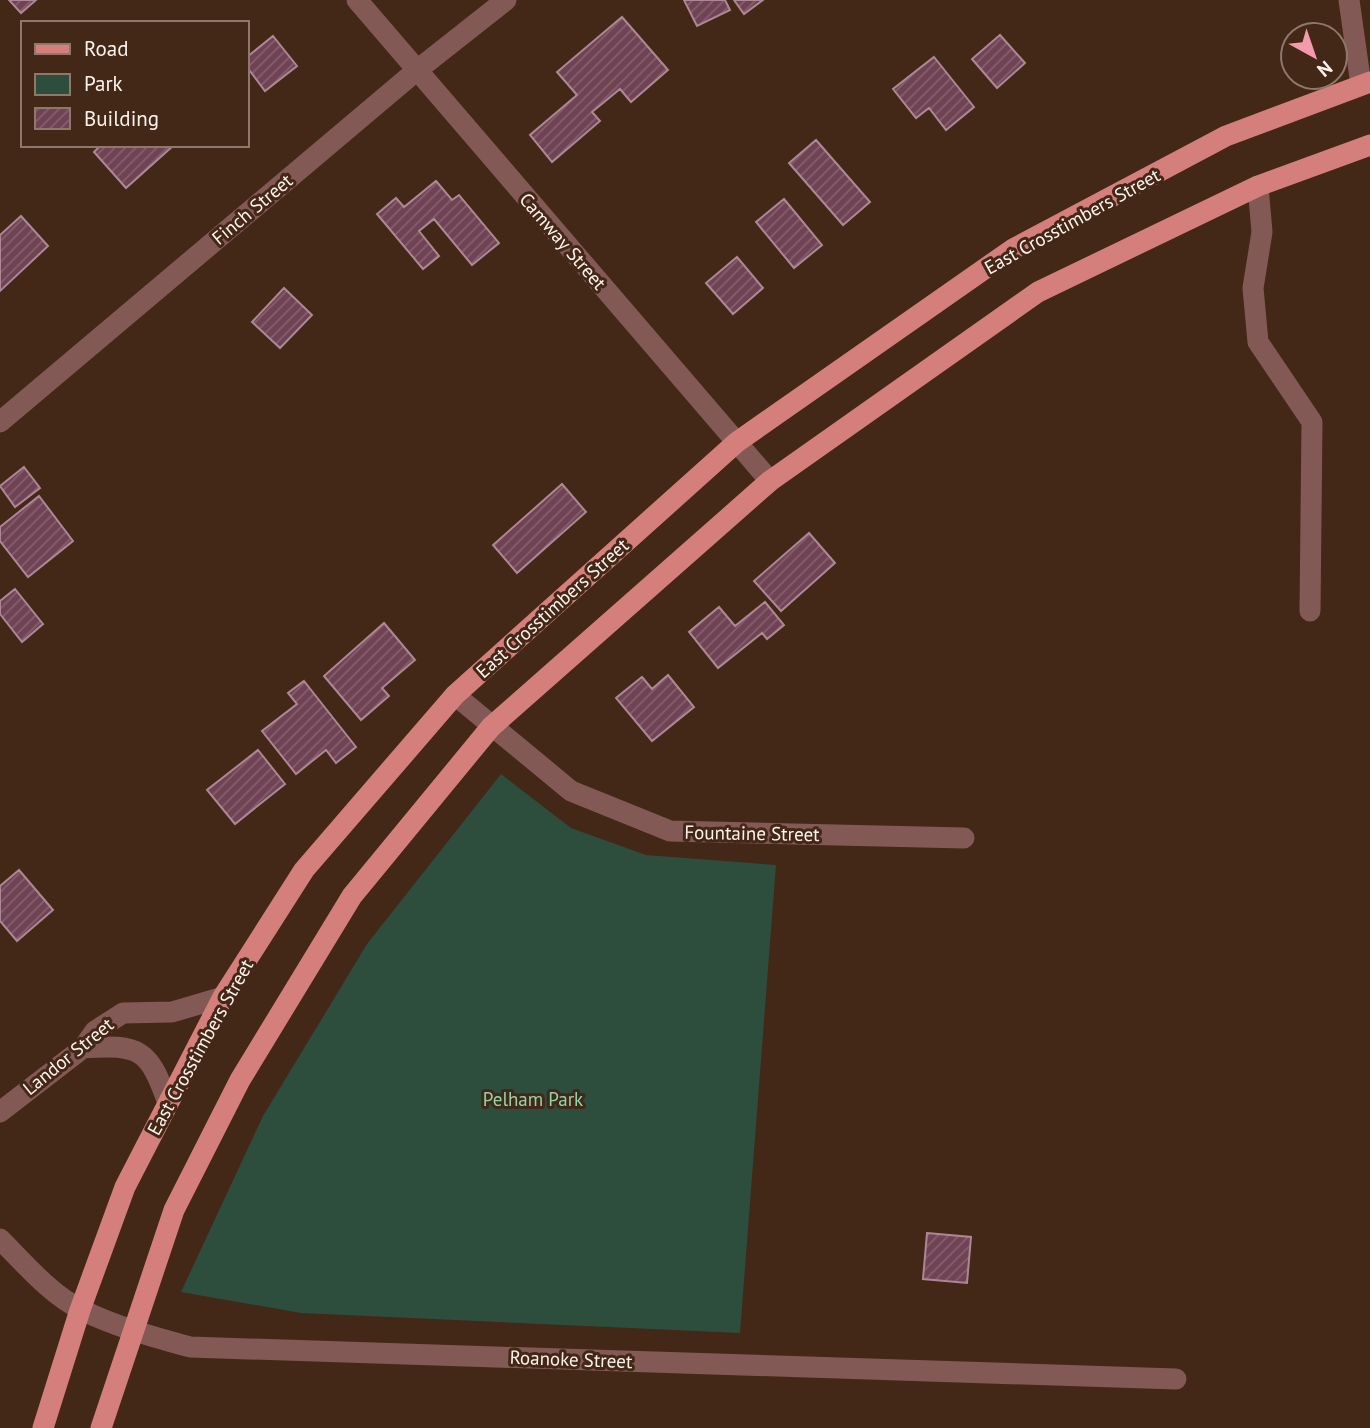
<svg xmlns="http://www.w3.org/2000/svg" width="1370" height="1428" viewBox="0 0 1370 1428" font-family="'PT Sans',sans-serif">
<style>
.green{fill:#2d4e3c}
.building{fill:url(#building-hatch);stroke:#ad8794;stroke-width:2}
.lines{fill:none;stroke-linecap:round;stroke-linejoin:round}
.minor{stroke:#835956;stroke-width:21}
.major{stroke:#d57f7c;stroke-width:21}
.labels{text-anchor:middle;stroke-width:6;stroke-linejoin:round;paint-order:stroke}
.street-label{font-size:19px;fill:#fef2ec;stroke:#432717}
.park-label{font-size:19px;fill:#8dd7ad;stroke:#432717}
</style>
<defs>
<pattern id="building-hatch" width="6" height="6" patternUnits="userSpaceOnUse" patternTransform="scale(1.75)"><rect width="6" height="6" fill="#6f4354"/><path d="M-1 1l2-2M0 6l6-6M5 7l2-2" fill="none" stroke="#855f6d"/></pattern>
</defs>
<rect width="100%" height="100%" fill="#432717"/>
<path class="green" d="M501,774l70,54 75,27 130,10 -36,468 -439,-20 -120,-21 82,-176 104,-172z"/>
<path class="building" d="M9,0h27l-15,13z
M684,0h41l5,10 -33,16z
M734,0h29l-19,14z
M622,17l46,53 -37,32 -11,-13 -28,23 8,9 -48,41 -22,-27 47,-40 -20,-23z
M1000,35l25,28 -28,25 -25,-29z
M273,36l24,30 -32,25 -18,-24v-10z
M934,57l40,50 -28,23 -17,-22 -13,10 -23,-29z
M816,140l54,62 -27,23 -54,-62z
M101,145h73l-48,43 -32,-36z
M436,181l16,19 7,-5 40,48 -27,22 -38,-46 -15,12 20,25 -16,13 -46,-55 19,-16 8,9z
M784,199l38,46 -28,23 -38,-46z
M21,216l27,30 -48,45v-56z
M737,257l26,31 -30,26 -27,-31z
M284,288l28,27 -32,33 -28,-26z
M24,467l16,21 -25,19 -15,-21z
M562,484l24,28 -69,61 -24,-28z
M39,496l34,45 -45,36 -28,-36v-14z
M809,533l26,30 -54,48 -27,-30z
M15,589l28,35 -21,18 -22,-28v-13z
M765,602l19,23 -17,14 -5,-6 -44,35 -29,-36 30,-25 16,19z
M384,623l31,37 -33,28 7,8 -28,24 -37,-44z
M668,675l26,32 -42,34 -36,-43 26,-21 10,12z
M304,681l52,66 -20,16 -10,-13 -30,24 -34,-43 35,-27 -9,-11z
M258,750l27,34 -50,40 -28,-34z
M19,870l34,40 -36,31 -17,-20v-35z
M927,1233l44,4 -4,46 -44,-4z"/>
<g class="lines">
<path class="minor" d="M357,0l413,481
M1349,0l12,85
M1258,186l4,46 -9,56 5,54 54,80 -2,189
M0,422l416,-351 90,-71
M455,695l116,96 99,40 294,7
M83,1048c57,-4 66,1 85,55
M0,1112l83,-64 12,-17 28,-18 49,-1 51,-15
M0,1239c25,25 51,56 82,71 34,17 72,27 108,37l986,32"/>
<path class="major" d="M43,1428l37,-118 45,-123 98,-190 81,-127 151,-175 282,-253 276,-193 213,-113 144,-54
M101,1428l73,-218 66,-130 112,-184 139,-169 279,-246 268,-189 220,-106 112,-41"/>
</g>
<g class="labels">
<g class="street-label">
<text transform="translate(252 209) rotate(-40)" y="7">Finch Street</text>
<text transform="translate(1072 221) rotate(-29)" y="7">East Crosstimbers Street</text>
<text transform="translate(563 241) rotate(49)" y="7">Camway Street</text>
<text transform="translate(552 608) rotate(-42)" y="7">East Crosstimbers Street</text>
<text transform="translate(752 833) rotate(1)" y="7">Fountaine Street</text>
<text transform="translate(200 1047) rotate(-61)" y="7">East Crosstimbers Street</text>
<text transform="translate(68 1056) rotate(-39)" y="7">Landor Street</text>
<text transform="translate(571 1359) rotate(2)" y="7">Roanoke Street</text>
</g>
<g class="park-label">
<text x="533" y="1106">Pelham Park</text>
</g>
</g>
<rect x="21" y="21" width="228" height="126" fill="#432717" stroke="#8e786c" stroke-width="2"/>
<rect x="35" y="44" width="35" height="10" fill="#d57f7c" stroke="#8e786c" stroke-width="2"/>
<text x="84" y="56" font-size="21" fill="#fef2ec">Road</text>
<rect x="35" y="74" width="35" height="21" fill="#2d4e3c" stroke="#8e786c" stroke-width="2"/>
<text x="84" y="91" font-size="21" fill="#fef2ec">Park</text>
<rect x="35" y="108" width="35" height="21" fill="url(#building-hatch)" stroke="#8e786c" stroke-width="2"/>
<text x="84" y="126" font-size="21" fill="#fef2ec">Building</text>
<g transform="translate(1314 56) rotate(140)"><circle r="33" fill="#432717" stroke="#8e786c" stroke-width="2"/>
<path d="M0-5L12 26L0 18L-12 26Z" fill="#f39aac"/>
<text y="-10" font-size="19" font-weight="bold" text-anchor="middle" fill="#fef2ec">N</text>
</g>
</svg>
